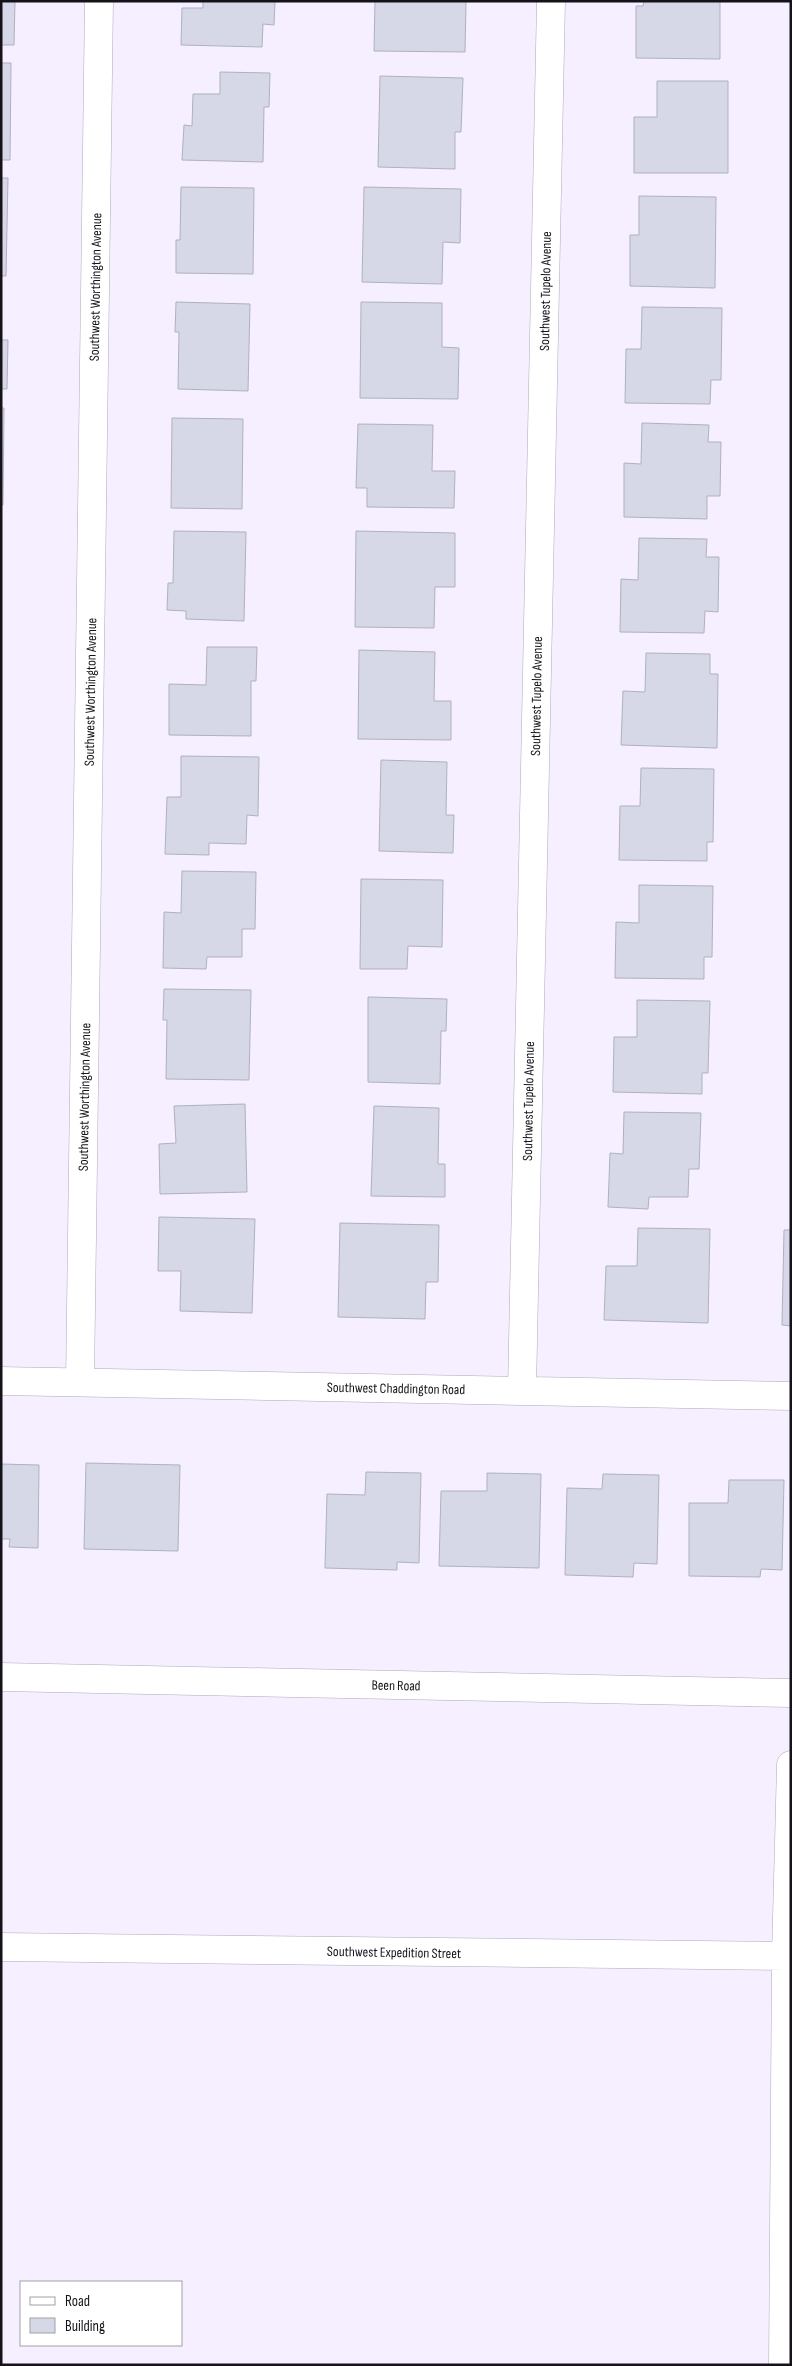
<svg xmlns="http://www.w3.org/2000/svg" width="792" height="2366" viewBox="0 0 792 2366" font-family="'Sofia Sans Condensed',sans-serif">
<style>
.building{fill:#d6d7e7;stroke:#afb1c0}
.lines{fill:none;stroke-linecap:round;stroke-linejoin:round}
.minor-casing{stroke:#afa9b7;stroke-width:29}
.minor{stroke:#fff;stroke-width:28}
.labels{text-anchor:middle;stroke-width:4.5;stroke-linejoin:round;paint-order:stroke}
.street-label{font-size:14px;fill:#151319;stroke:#fff}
</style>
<rect width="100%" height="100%" fill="#f6efff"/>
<path class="building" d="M1,1h14l-1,44h-13z
M203,1h72l-1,24 -11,-1 -1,23 -81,-2 1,-37h21z
M375,1h91l-1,51 -91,-1z
M644,1h76v58l-84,-1v-52h7z
M1,63h10l-1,97h-9z
M220,72l50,1 -1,34h-5l-1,55 -81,-2 2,-35 8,1 1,-32h27z
M380,76l83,2 -2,54h-6v37l-77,-2z
M657,81h71v92h-94v-56h23z
M1,178h7l-2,98h-5z
M181,187l73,1 -1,86 -77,-1v-33h4z
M364,187l97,2 -1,54 -17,-1 -1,42 -80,-2z
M639,196l77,1 -1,91 -85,-2v-51h9z
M176,302l74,2 -2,87 -70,-2 1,-57h-4z
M361,302l81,1v44l17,1 -1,51 -98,-1z
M642,307l80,1 -1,72h-10l-1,24 -85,-1 1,-54h15z
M1,340h7l-1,49h-6z
M1,408h3l-1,97h-2z
M172,418l71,1 -1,90 -71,-1z
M642,423l67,2 -1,17h13l-1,54h-13v23l-83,-2v-54l17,1z
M358,424l75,1 -1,46h23l-1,37 -87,-1v-19h-11z
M174,531l72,1 -2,89 -58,-2v-8l-19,-1 1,-27h5z
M356,531l99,2v54h-20l-1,41 -79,-1z
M639,538l68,1 -1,18h13l-1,55 -13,-1 -1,22 -84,-1 1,-53 17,1z
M207,647h50l-1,34h-5v55l-82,-1v-51l37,1z
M359,650l76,2 -1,49h17v39l-93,-1z
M646,653l64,1v20h8l-1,74 -96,-3 2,-54 22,1z
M181,756l78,1 -1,59 -11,-1 -1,29 -37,-1v12l-44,-1 2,-57h14z
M381,760l66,2 -1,53h8l-1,38 -74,-2z
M641,768l73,1 -1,73h-6v19l-88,-1 1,-54h20z
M182,871l74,1 -1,57h-13v28h-35l-1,12 -43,-1 1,-56 17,1z
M361,879l82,1 -1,67 -34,-1 -1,23h-47z
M639,885l74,1 -1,71h-8v22l-89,-1 1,-56 23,1z
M164,989l87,1 -2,90 -83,-1 1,-59h-4z
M368,997l79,2 -1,32h-5l-1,53 -72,-2z
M637,1000l73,1 -2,72h-6v21l-89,-2 1,-55h23z
M245,1104l2,88 -87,2 -1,-50 17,-1 -2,-37z
M374,1106l65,2 -1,56h7v33l-74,-1z
M624,1112l77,1 -2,56h-10l-1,28h-39l-1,12 -40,-2 2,-54 13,1z
M159,1217l96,2 -3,94 -72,-2 1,-40h-23z
M340,1223l99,2 -1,57h-12l-1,37 -87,-2z
M638,1228l72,1 -2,94 -104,-3 2,-54h31z
M784,1230h7v96l-9,-1z
M86,1463l94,2 -2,86 -94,-2z
M1,1464l38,1 -1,83 -29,-1 1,-8h-9z
M366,1472l55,1 -2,90 -22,-1v8l-72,-2 2,-74 38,1z
M487,1473l54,1 -2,94 -100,-2 2,-75h46z
M603,1474l56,1 -2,89 -23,-1 -1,14 -68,-2 2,-87 35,1z
M729,1480h55l-2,90 -21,-1 -1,8 -71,-1v-73h39z"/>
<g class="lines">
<defs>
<path id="minor" d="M1,1381l790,15
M80,1382l19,-1381
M522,1390l29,-1389
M1,1677l790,16
M1,1947l785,9
M783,2365l3,-409 5,-191"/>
</defs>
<use href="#minor" class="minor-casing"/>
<use href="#minor" class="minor"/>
</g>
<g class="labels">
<g class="street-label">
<text transform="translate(95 287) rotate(-89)" y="5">Southwest Worthington Avenue</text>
<text transform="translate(545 291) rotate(-89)" y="5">Southwest Tupelo Avenue</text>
<text transform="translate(90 692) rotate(-89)" y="5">Southwest Worthington Avenue</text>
<text transform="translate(536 696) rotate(-89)" y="5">Southwest Tupelo Avenue</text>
<text transform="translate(84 1097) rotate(-89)" y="5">Southwest Worthington Avenue</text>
<text transform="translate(528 1101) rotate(-89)" y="5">Southwest Tupelo Avenue</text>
<text transform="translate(396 1388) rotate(1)" y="5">Southwest Chaddington Road</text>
<text transform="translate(396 1685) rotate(1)" y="5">Been Road</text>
<text transform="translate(394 1952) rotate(1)" y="5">Southwest Expedition Street</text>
</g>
</g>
<rect width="792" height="2366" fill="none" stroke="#151319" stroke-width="5"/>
<rect x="20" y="2281" width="162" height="65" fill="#ffffff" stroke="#a1a1a3"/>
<rect x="30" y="2297" width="25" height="8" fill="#ffffff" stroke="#a1a1a3"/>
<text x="65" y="2306" font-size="15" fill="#151319">Road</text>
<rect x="30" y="2318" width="25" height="15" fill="#d6d7e7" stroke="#a1a1a3"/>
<text x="65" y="2331" font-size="15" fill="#151319">Building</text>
</svg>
